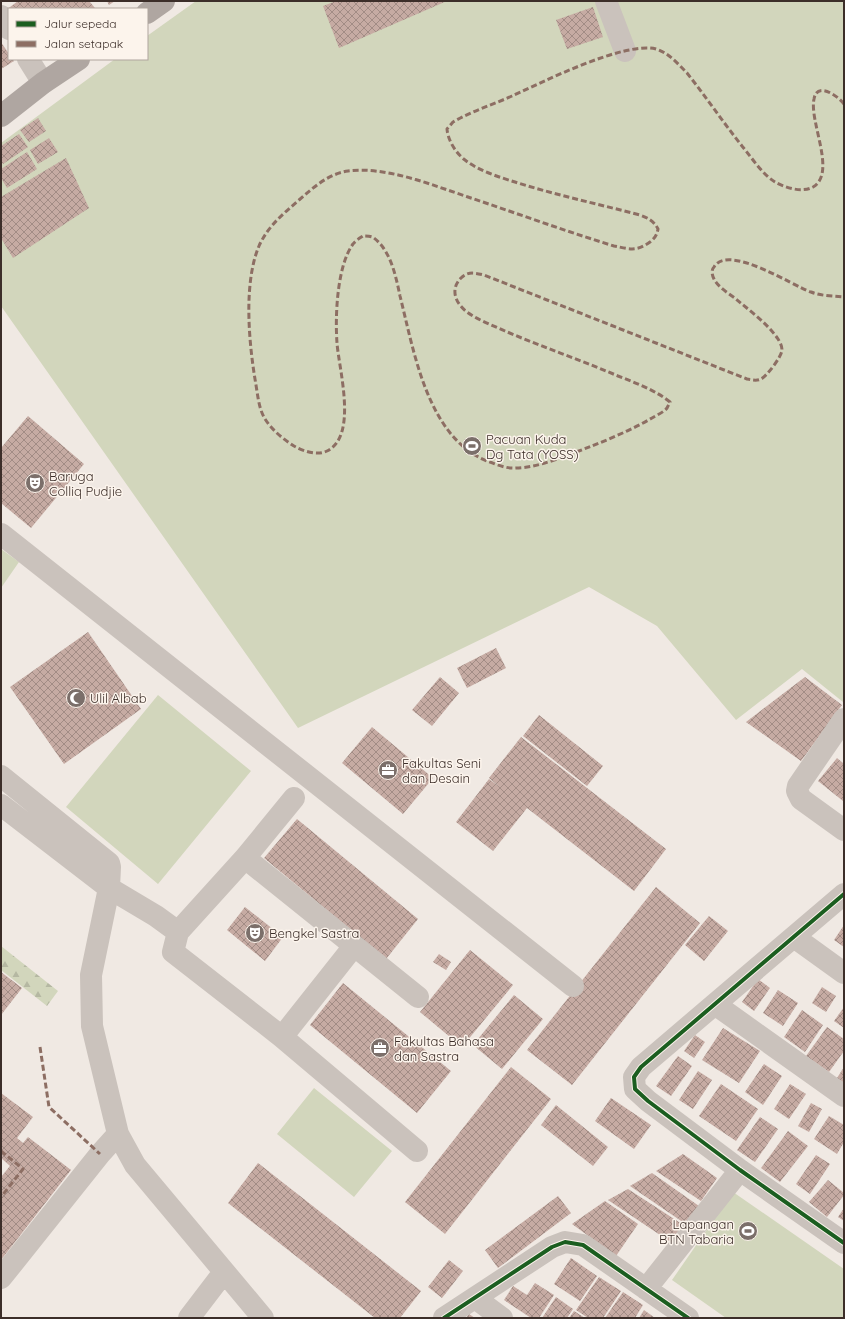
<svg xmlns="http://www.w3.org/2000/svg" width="845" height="1319" viewBox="0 0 845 1319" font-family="Quicksand,sans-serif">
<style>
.forest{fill:url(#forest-firs)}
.park{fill:#d2d6bc}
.building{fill:url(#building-cross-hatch)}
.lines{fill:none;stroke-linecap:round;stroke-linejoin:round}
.minor{stroke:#cac2bc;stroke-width:22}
.major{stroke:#afa6a1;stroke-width:22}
.quiet{stroke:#8d6e63;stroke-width:3;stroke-dasharray:6 3;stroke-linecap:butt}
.cycleway-casing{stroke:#fcf4ec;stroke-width:6}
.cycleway{stroke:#1b5e20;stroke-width:4}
.labels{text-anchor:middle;stroke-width:3;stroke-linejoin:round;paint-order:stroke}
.poi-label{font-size:13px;fill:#3c2e29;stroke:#fcf4ec;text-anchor:start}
</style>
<defs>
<pattern id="forest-firs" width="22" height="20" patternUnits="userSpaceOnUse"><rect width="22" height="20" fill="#d2d6bc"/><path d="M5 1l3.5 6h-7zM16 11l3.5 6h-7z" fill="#b5b8a2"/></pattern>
<pattern id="building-cross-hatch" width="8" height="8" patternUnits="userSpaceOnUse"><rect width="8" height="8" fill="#c6aba3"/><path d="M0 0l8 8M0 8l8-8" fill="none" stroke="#a28c85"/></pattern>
</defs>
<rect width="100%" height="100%" fill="#f0e9e3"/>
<path class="forest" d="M1,946l57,45 -11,15 -46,-36z"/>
<path class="park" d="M196,1h648v699l-1,2 -41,-33 -66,51 -79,-94 -68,-39 -291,141 -297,-422v-163l114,-84h32v-23z
M1,549l18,13 -18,26z
M158,695l93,76 -93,113 -92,-77z
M314,1088l78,63 -38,46 -77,-63z
M733,1192l111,77v49h-118l-54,-38z"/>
<path class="building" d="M18,1h71l6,7 -89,2z
M107,1h8l-6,4z
M336,1h111l-108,47 -16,-42z
M593,7l10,30 -36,12 -11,-29z
M1,42l8,12v5h4l1,2 -13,8z
M38,118l8,13 -17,11 -9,-12z
M19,134l9,13 -25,17 -2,-2v-16z
M49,138l9,14 -20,12 -8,-14z
M27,152l10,17 -30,19 -6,-10v-9z
M66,158l23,50 -76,50 -12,-20v-41z
M28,416l56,48 -53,64 -30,-25v-55z
M88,632l53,77 -77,55 -54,-77z
M496,648l10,20 -39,20 -10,-20z
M440,677l19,16 -27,33 -20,-16z
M805,677l37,28 -41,56 -55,-39z
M539,715l64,51 -16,20 -64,-50z
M372,727l61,51 -30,36 -61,-51z
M521,737l145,112 -32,42 -107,-83 -34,43 -37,-29 33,-43 11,8 -11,-9z
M837,758l7,6 -1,37 -25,-20z
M297,819l121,100 -32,40 -122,-101z
M656,887l44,36 -128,162 -45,-35z
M245,907l38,30 -18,24 -38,-31z
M709,916l19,15 -24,30 -19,-16z
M844,925v22l-10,-7z
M470,950l43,35 -51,62 -42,-35z
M439,954l12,8 -5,8 -13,-8z
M1,972l21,16 -21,27z
M758,979l12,9 -16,23 -12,-9z
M343,983l108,88 -34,42 -107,-88z
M822,987l14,9 -10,16 -14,-9z
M778,990l20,13 -15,23 -20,-13z
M514,995l29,24 -41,50 -29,-24z
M844,1007v21l-10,-7z
M802,1010l21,15 -18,27 -21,-15z
M827,1027l17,12v12l-15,21 -23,-16z
M723,1028l37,23 -21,32 -37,-23z
M695,1035l10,7 -11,16 -10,-7z
M678,1056l14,10 -21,30 -15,-10z
M764,1064l18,12 -19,29 -18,-13z
M511,1067l40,32 -106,135 -40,-32z
M844,1067v16l-7,-5z
M698,1071l14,9 -19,29 -14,-9z
M721,1084l37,25 -22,32 -37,-25z
M790,1084l16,10 -17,25 -15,-10z
M1,1093l32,24 -16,21 6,5 5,-6 43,33 -70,90v-83l9,-11 -9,-8z
M611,1098l40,27 -17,24 -39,-28z
M811,1103l11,6 -13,23 -11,-6z
M556,1105l52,42 -15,19 -52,-41z
M829,1116l15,9v17l-7,12 -23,-15z
M760,1117l18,12 -23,33 -18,-12z
M788,1131l20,15 -28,36 -19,-14z
M683,1154l34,24 -16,23 -45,-30z
M816,1155l14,9 -20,30 -14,-10z
M258,1163l163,128 -21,27h-25l-147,-115z
M652,1173l47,33 -12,19 -57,-39z
M828,1180l16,13v2l-17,22 -18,-15z
M628,1189l57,37 -13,17 -64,-43z
M558,1196l13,17 -73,55 -13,-18z
M605,1201l33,23 -22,32 -44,-32z
M844,1208v13l-6,-4z
M571,1258l26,18 -17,25 -26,-17z
M449,1260l14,11 -21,27 -14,-11z
M599,1277l22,14 -18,27h-15l-12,-8z
M535,1283l19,12 -15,23h-8l-27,-18 9,-14 14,9z
M623,1292l20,13 -8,13h-30z
M556,1297l17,12 -6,9h-25z
M644,1310l11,8h-16z
M574,1311l11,7h-16z
M469,1314l6,4h-9z"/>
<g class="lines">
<path class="minor" d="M606,1l19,50
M1,16l8,13
M28,59l15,24
M1,534l572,452
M844,719l-46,67 -1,5 4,8 43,31
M1,776l108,87 1,4 -1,21 -18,87 1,51 26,108 17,31 128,153
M1,805l108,83 47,28 22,16 -5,20 109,85 135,114
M245,858l49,-60
M844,894l-203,173 -7,10 1,12 13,12 92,69 104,73
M178,932l67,-74 173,139
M794,937l50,36
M716,1005l128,91
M282,1037l72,-91
M1,1278l99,-124 18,-20
M646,1289l94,-119
M475,1298l27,20
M189,1318l35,-46
M444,1318l108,-71 13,-5 18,3 105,73"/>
<path class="major" d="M147,13l17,-12
M1,116l42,-33 36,-24"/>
<path class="quiet" d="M844,104c-6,-8 -27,-23 -30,-5 -5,23 23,74 -1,88 -11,6 -27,1 -38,-5 -13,-8 -23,-24 -33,-36 -19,-24 -36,-49 -55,-73 -9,-9 -18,-20 -31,-24 -32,-8 -113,33 -144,47 -20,9 -40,15 -59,26l-6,7c1,12 9,24 18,31 14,11 34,17 50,22 41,13 83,22 125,33 8,3 14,6 18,14 -1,6 -3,9 -8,13 -14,10 -20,7 -36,4 -49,-15 -98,-33 -146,-49 -36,-12 -82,-31 -120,-26 -20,3 -34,16 -49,29 -16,14 -31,26 -40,46 -16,38 -10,99 -3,139 2,12 3,24 9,34 7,11 18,20 29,27 9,5 23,10 33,5 31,-15 12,-81 10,-108 -2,-27 0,-77 16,-99 2,-3 7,-6 10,-8 3,0 9,0 11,2 17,13 22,39 26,58 14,55 27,141 87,165 9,3 19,8 29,7 23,0 54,-14 76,-22 20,-8 41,-17 60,-28 5,-3 12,-6 15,-10 1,-2 2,-4 3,-6 -15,-12 -34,-19 -52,-26 -37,-16 -76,-29 -113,-45 -13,-6 -27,-11 -38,-19 -12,-9 -17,-23 -6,-34 7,-7 14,-5 23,-3l263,104c5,1 10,2 14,0 6,-3 21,-23 21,-29 0,-4 -2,-8 -4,-11 -11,-16 -28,-28 -42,-40 -8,-6 -18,-12 -22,-20 -2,-4 -3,-9 0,-12 14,-24 79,19 97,25 10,4 22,4 33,5
M40,1047l9,60 51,47
M1,1151l22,18 -22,28"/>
<defs>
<path id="cycleway" d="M844,894l-203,173 -7,10 1,12 13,12 92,69 104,73
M444,1318l108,-71 13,-5 18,3 105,73"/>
</defs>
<use href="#cycleway" class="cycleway-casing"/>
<use href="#cycleway" class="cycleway"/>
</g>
<defs>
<symbol id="stadium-disc" viewBox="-11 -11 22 22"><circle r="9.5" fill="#7b6f6a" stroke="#fcf4ec"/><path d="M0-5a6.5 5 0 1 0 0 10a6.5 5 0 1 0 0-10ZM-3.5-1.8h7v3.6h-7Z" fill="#fff"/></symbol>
<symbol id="theatre-disc" viewBox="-11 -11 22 22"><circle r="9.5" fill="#7b6f6a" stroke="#fcf4ec"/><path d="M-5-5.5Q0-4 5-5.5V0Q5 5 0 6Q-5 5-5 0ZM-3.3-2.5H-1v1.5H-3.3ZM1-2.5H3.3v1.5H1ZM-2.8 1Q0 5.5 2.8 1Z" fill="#fff"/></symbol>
<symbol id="mosque-disc" viewBox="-11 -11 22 22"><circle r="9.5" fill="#7b6f6a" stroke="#fcf4ec"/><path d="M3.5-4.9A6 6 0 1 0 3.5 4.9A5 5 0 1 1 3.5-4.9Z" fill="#fff"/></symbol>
<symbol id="office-disc" viewBox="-11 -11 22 22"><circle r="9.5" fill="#7b6f6a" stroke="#fcf4ec"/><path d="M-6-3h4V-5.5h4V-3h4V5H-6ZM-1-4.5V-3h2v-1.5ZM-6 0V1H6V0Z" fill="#fff"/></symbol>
</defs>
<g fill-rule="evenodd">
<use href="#stadium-disc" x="461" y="435" width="22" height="22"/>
<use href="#theatre-disc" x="24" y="472" width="22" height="22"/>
<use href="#mosque-disc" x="65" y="687" width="22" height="22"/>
<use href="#office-disc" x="377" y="759" width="22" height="22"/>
<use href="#theatre-disc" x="244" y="922" width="22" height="22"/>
<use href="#office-disc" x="369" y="1037" width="22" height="22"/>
<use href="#stadium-disc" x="737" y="1220" width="22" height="22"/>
</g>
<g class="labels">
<g class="poi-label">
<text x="486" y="444">Pacuan Kuda<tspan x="486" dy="15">Dg Tata (YOSS)</tspan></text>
<text x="49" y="481">Baruga<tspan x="49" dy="15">Colliq Pudjie</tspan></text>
<text x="90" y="703">Ulil Albab</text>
<text x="402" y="768">Fakultas Seni<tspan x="402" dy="15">dan Desain</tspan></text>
<text x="269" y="938">Bengkel Sastra</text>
<text x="394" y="1046">Fakultas Bahasa<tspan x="394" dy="15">dan Sastra</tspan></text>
<text x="734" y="1229" text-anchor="end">Lapangan<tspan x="734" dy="15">BTN Tabaria</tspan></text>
</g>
</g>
<rect width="845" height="1319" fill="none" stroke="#3c2e29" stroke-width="4"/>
<rect x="8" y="8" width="140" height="52" fill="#fcf4ec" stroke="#afa59e"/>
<rect x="16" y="21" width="20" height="6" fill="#1b5e20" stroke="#afa59e"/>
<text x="44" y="28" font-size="12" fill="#3c2e29">Jalur sepeda</text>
<rect x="16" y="41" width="20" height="6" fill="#8d6e63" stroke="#afa59e"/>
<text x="44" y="48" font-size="12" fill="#3c2e29">Jalan setapak</text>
</svg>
